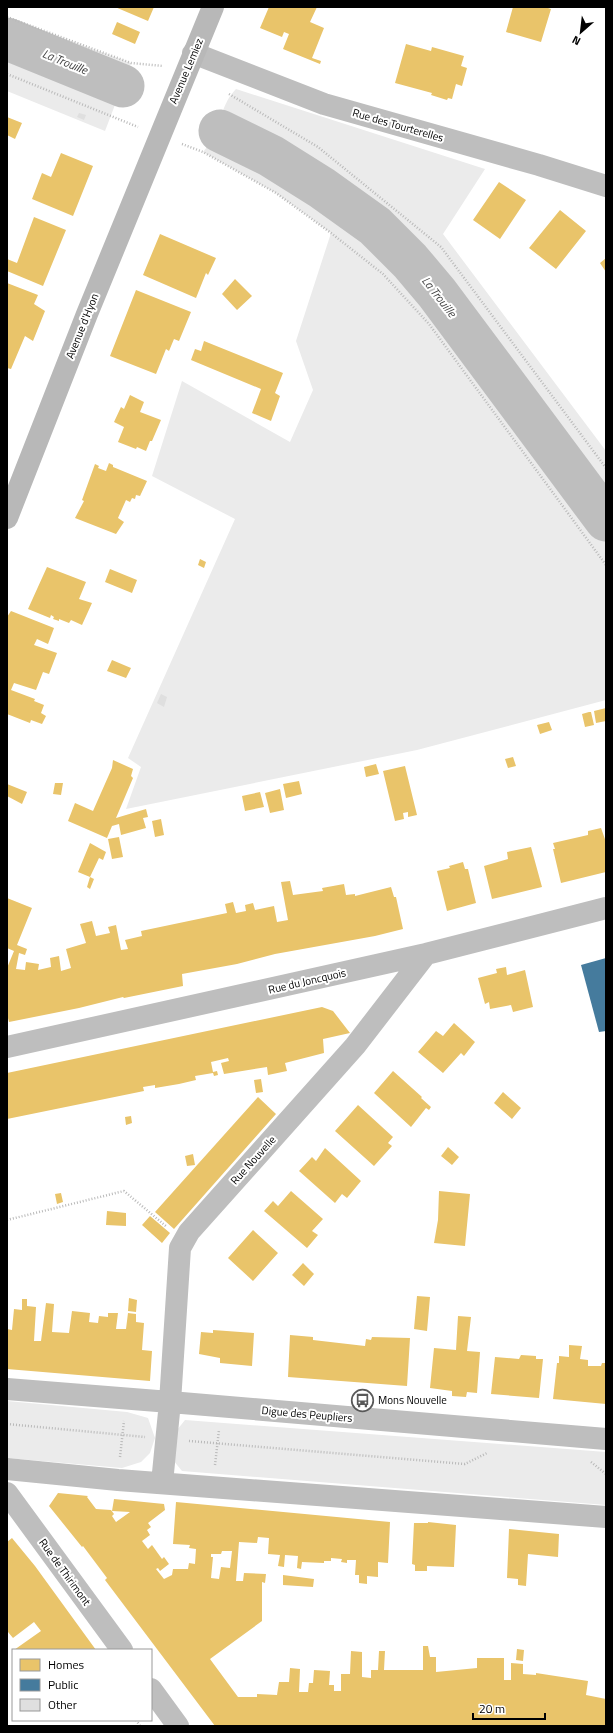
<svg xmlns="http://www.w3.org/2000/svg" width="613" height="1733" viewBox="0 0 613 1733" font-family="'Titillium Web',sans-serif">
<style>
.green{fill:#ebebeb}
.homes{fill:#e9c46a;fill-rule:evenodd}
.public{fill:#457b9d}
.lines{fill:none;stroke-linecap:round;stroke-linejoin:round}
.river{stroke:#bebebe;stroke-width:43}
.building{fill:#dfdfdf}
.path{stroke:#b9b9b9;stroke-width:2.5;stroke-dasharray:1 2;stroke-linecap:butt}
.street{stroke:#bebebe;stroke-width:22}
.secondary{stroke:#b8b8b8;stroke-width:22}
.labels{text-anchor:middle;stroke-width:4;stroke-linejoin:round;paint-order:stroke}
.street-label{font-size:11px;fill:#000;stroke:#fff}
.poi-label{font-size:11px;fill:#000;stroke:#fff;text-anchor:start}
.water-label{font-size:12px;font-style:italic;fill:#434343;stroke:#fff}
</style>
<rect width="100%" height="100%" fill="#fff"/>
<path class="green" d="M7,17l124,46 -26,68 -98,-40z
M236,89l249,80 -42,65 163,217v249l-189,50 -291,59 15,-42 -13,-9 107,-239 -83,-43 30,-95 108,61 23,-52 -17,-49 35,-108 -55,-40 -73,-41c3,-4 7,-8 9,-13 9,-17 10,-36 24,-50z
M7,1401l120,11 21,6 7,20 -5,15 -9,9 -19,6 -115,-10z
M185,1420l421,32v53l-424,-34 -9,-11 4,-30z"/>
<path class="homes" d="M115,7h39l-6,14z
M269,7h48l-7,15 14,6 -12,30 9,3 -1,3 -37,-15 6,-15 -5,-2 -2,5 -22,-9z
M513,7h32l6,2 -10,33 -35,-10z
M117,22l23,10 -5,12 -23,-10z
M406,44l25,7 1,-4 32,9 -3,10 6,2 -5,18 -6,-2 -4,15 -4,-1 -1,2 -16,-5 1,-2 -37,-10z
M7,117l15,6 -7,16 -8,-4z
M61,153l32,13 -20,50 -41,-17 10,-26 9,4z
M499,182l27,18 -26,39 -27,-19z
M560,210l26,21 -30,38 -27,-21z
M34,217l32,13 -23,56 -36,-15v-12l10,4z
M160,234l56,24 -8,17 -2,-2 -10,25 -53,-23z
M606,258v14l-6,-9z
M235,279l17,17 -15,14 -15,-16z
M7,283l31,12 -4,9 11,7 -12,30 -8,-5 -14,33 -4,-1z
M136,290l55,22 -12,29 -5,-2 -5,12 -3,-2 -10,25 -46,-18z
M204,341l79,32 -8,20 5,3 -9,25 -19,-8 9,-24 -70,-29 4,-11 6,2z
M130,395l14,7 -4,10 21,8 -9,21h-2l-4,10 -9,-4 -1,2 -18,-7 6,-15 -10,-5 7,-15 3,2z
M109,463l4,2v2l34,14 -7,15 -4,-1 -1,4 -3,-1 -2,4 -4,-2 -8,18 6,4 -8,12 -41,-16 9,-17 -2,-1 13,-36 4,2 -1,2 8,3z
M200,559l6,3 -2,6 -6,-3z
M47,567l39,15 -7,17 13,4 -10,22 -11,-5 -2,3 -10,-4v2l-6,-2 1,-2 -3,-2 -1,3 -22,-9z
M110,569l27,11 -5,13 -27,-11z
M11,611l43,17 -6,16 -11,-5 -3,6 23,8 -8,21 -6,-2 -7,18 -22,-7 -3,7 24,9 -1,2 10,4 -3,8 5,3 -4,8 -11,-4 -1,3 -23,-9v-97z
M112,660l19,8 -5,10 -19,-7z
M606,708v13l-10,2 -2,-12z
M589,712h2l3,13 -9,2 -3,-13z
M549,722l3,8 -12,4 -3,-9z
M513,757l3,9 -8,2 -3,-9z
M113,760l20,9 -2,7 2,2 -17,40 30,-9 2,8 -5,1 3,10 -25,7 -2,-11 -7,2 -5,12 -39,-17 7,-18 18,8 19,-43z
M376,764l3,10 -13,3 -2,-10z
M405,766l12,49 -9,2v-5l-5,1 1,6 -9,2 -12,-50z
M299,781l3,13 -16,4 -3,-14z
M55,783h8l-2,12 -8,-1z
M7,784l20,8 -5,12 -15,-8z
M280,789l4,21 -14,3 -5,-20z
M260,792l4,15 -19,4 -3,-15z
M161,819l3,16 -9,2 -3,-16z
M601,828l5,14v30l-45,11 -8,-34h2l-2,-6 35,-8v-4z
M119,837l4,20 -11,2 -4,-20z
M90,843l16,9 -3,8 -4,-2 -9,19 -12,-5z
M531,847l11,40 -50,12 -8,-33 24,-7 -1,-7z
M463,862l2,7h3l8,34 -29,8 -10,-40 13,-3 -1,-2z
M90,877l4,2 -4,10 -3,-2z
M290,881l3,14 30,-4 -1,-3 22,-4 2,11 9,-1v2l36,-9 3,10h2l7,32 -28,7 -100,18 -38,10 -55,10 1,12 -59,12 -1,-1 -44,11 -70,14 -2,-8v-46l7,-17 -7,-3v-50l25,10 -15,37 10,4 -2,6 -6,-2 -3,16 9,1 1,-8 13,2 -1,6 13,-3 -1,-9 9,-2 2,15 10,-3 -5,-19 20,-6 -6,-19 12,-3 4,15 14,-3 -2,-6 8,-2 5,25 7,-1 -3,-9 17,-4 -1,-5 86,-18 -2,-9 8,-2 3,11 10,-2 -1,-6 8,-2 2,7 19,-4 3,16 11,-2 -7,-38z
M506,967l1,8 18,-5 8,37 -20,5 -2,-7 -21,4 -1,-7 -4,2 -7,-26 19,-5 -1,-4z
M322,1007l11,4 17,22 -27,6 1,14 -39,10 2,8 -19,4 -1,-8 -43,7 -3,-11 8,-2 -1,-3 -17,4 2,10 4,-1 1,4 -4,1 -1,-3 -18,3 1,4 -17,4 -24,4v-3l-12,2 1,4 -137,28v-46z
M454,1023l21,19 -11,14 -3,-3 -18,20 -25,-21 18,-21 7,5z
M393,1071l29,26 -1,1 10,9 -2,3 -3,-2 -15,19 -37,-34z
M261,1079l2,13 -7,1 -2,-13z
M503,1092l18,16 -9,11 -18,-16z
M258,1097l18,17 -102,115 -19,-17z
M358,1105l35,32 -5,6 4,3 -18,20 -39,-35z
M131,1116l1,7 -6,2 -1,-8z
M448,1147l11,10 -7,8 -11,-9z
M325,1148l36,33 -14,17 -5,-4 -7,9 -36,-32 13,-14 4,4z
M193,1154l2,11 -8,1 -2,-10z
M291,1191l32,28 -11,12 6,4 -11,13 -43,-37 9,-10 5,5z
M439,1191l31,3 -5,52 -31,-3 4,-23z
M61,1193l2,9 -6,2 -2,-10z
M107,1211l19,2v13l-20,-1z
M150,1216l20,17 -8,10 -20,-18z
M253,1230l25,23 -25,28 -25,-23z
M303,1263l11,11 -10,12 -12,-11z
M417,1296l13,1 -3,34 -13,-2z
M129,1298l8,2 -1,12 -8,-1z
M22,1299h5v7l9,1 -2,34h7l5,-38 8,1 -2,28 17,1 3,-22 18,2 -1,9 9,1 1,-7 9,1v-4h10l-2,16h10l2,-16 8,1v8l8,1 -2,27 10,1 -2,30 -143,-12v-40l5,1 2,-21 8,1z
M458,1316l13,1 -4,34 13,1 -3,41 -10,-1 -1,5 -14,-1v-5l-22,-3 4,-40 22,2z
M213,1330l41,3 -2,33 -32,-3v-5l-21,-4 2,-22 12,1z
M290,1335l23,2v3l52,6 1,-7 5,1 1,-3 38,1 -3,48 -119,-9z
M569,1345l13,1 -2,13 8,1v6h13l1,-3h4v41l-53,-5 4,-36h2v-7l10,1z
M521,1355l15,1v3h7l-4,39 -48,-4 4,-37 24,2z
M58,1493l30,3 -1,1 9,12 15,1 3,4 -2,2 4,6 14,-10 -18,-1 2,-12 50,5 1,6 -17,13 3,4 -4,3 3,5 -8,6 6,8 4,-4 10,14 2,-2 5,7 -9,7 -2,-3 -2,1 8,10 8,-4 1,-6h15l1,-6 6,1 1,-15 -7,-1 1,-3 -17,-1 3,-42 214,20 -2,41 -10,-1v15l-11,-1v8l-8,-1v-8h-4l1,-15h-9v3l-6,-1 1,-3 -11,-1v3h-7v2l-22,-1 -1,7 -4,-1 1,-12 -13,-1 -1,12 -6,-1 2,-11 -12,-1 1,-16 -11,-1 -1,6 -18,-1 -3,39h7l1,-8 22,1 -1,9 -3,-1v39l-52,38 28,38h19v-3l20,1 2,-13h10l1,-14 10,1 -1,23h9l1,-9h4l1,-13 16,1 -1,14h5v6h7v-17h9l1,-23 11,1v25l9,1v-8h7l1,-19h6l-1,19h39v-24h5l2,11h6v15l41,-4v-10h27v22h7v-17l12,1v10l13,1v-2l52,8 -2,14 20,4v27h-391l-110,-146 2,-2 -24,-32 -1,1 -33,-41zM222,1551h10l-2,17 -9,-1 -2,12 -8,-1 2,-21h-2v-3h10z
M428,1522l28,3 -2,42 -27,-1v5h-12v-6l-3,-1 2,-41h14z
M509,1529l50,5 -1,23 -30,-3 -2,32 -8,-1v-6l-11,-1z
M12,1538l23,28 61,84 -70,-1 -12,1 27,-19 -7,-9 -21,16 -5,-6 -1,1v-91z
M283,1575l31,4 -1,8 -30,-2z
M517,1649l7,1 -1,11 -7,-1z"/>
<path class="public" d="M606,958v73l-7,1 -18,-67z"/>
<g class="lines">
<path class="river" d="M7,39l116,47
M220,131l51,25 51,32 53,38 35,35 27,32 169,227"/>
</g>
<path class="building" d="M79,113l7,2 -2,5 -7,-3z
M161,694l6,3 -3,10 -7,-4z"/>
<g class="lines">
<path class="path" d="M7,17l124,46 32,3
M7,74l131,53
M229,94l89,53 123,100 165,221
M182,144l21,8 73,41 55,40 52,41 46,50 177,241
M7,1220l117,-29 43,36
M7,1424l138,13
M189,1441l276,23 22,-11
M120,1457l4,-36
M591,1462l15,12
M215,1465l4,-35
M136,1720l4,6"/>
<path class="street" d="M193,53l131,51 215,61 67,21
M7,1047l419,-93 180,-46
M7,1389l163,13 436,37
M7,1469l111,11 488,37
M162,1483l8,-81 10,-154 9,-16 166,-186 71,-92
M7,1493l115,157
M151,1689l27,37"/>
<path class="secondary" d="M7,518l80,-204 126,-307"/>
</g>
<defs>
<symbol id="bus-ring" viewBox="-11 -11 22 22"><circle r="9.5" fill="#fff" stroke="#595959" stroke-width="1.5"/><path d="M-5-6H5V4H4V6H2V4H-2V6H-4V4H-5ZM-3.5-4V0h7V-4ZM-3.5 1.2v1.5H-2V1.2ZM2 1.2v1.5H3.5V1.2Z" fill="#595959"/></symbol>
</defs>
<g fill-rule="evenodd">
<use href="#bus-ring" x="350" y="1388" width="25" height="25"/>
</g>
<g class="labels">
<g class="street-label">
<text transform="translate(186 71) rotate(-67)" y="4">Avenue Lemiez</text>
<text transform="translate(398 125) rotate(16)" y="4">Rue des Tourterelles</text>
<text transform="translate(82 326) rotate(-68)" y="4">Avenue d'Hyon</text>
<text transform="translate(307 981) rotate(-13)" y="4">Rue du Joncquois</text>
<text transform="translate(253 1160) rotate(-48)" y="4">Rue Nouvelle</text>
<text transform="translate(307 1414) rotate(5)" y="4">Digue des Peupliers</text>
<text transform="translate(65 1572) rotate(54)" y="4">Rue de Thirimont</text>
</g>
<g class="poi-label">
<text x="378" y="1404">Mons Nouvelle</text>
</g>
<g class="water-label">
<text transform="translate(65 62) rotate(22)" y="4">La Trouille</text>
<text transform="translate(439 297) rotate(52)" y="4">La Trouille</text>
</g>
</g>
<rect width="613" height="1733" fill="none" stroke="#000000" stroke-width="16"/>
<rect x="12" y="1649" width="140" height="72" fill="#ffffff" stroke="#999999"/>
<rect x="20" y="1659" width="20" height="12" fill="#e9c46a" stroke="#999999"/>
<text x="48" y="1669" font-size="12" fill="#000000">Homes</text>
<rect x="20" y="1679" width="20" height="12" fill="#457b9d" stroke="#999999"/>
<text x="48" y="1689" font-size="12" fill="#000000">Public</text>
<rect x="20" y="1699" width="20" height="12" fill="#dfdfdf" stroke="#999999"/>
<text x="48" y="1709" font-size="12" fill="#000000">Other</text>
<g transform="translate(581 32) rotate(208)" stroke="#ffffff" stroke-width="3" paint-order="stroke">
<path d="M0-3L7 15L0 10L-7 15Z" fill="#000000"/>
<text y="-6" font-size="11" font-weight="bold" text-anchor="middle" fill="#000000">N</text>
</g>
<path d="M473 1713v6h72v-6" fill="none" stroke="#000000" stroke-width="2"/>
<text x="479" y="1713" font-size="12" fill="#000000" stroke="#ffffff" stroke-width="3" paint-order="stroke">20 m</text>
</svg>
